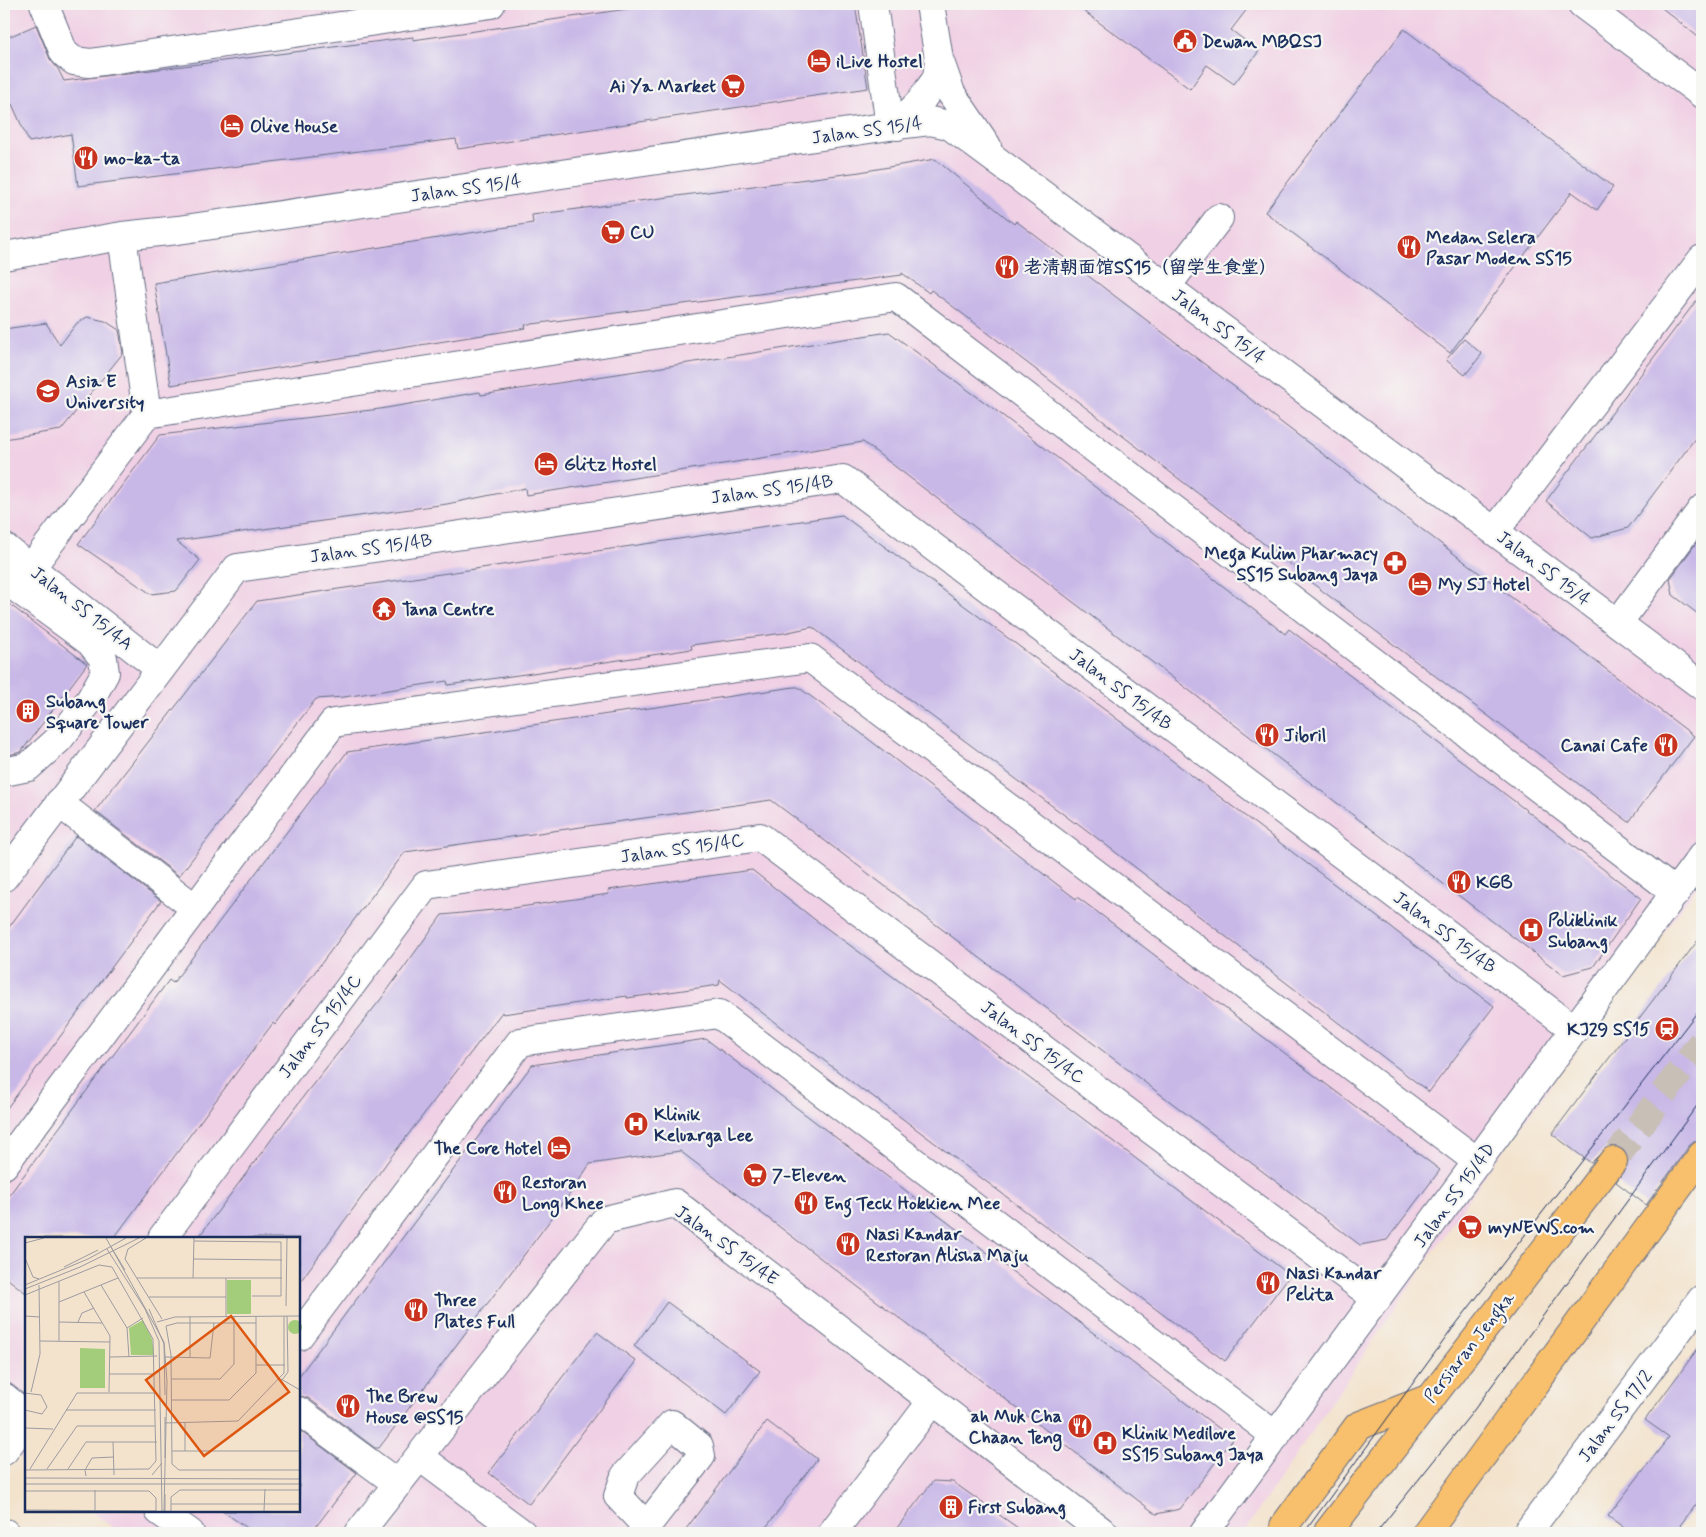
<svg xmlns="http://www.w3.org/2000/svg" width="1706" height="1537" viewBox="0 0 1706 1537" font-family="Mynerve,'LXGW WenKai TC',sans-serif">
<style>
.built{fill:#f0d0e4}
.building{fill:#c8b8e7}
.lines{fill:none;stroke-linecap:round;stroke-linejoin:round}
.major-tunnel{stroke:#c8bfb7;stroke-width:28;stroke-dasharray:28 14;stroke-linecap:butt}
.minor-casing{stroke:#676e85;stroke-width:30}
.major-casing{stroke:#676e85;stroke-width:30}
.minor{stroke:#fff;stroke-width:28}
.major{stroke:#f8bf6c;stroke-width:28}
.tram{stroke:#1b2f5e;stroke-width:1}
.labels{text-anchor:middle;stroke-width:4.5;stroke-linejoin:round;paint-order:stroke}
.poi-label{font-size:18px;font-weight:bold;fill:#1b2f5e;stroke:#f6f6f2;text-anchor:start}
.street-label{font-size:18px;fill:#1b2f5e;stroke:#f6f6f2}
.inset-road{fill:none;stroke:#9d9ba1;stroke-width:1}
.view{fill:#de5710;fill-opacity:0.15;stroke:#de5710;stroke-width:2.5}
.inset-edge{fill:none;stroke:#1b2f5e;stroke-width:2.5}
</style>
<rect width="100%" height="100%" fill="#f6f6f2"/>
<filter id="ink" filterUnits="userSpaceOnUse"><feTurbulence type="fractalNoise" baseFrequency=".02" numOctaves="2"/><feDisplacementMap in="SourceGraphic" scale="10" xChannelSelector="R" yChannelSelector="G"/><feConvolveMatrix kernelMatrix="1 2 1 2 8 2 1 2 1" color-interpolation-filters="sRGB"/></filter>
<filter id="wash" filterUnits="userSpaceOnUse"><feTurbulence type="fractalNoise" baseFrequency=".0096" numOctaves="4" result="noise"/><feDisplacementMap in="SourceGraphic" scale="20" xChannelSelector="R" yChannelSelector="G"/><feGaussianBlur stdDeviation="1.12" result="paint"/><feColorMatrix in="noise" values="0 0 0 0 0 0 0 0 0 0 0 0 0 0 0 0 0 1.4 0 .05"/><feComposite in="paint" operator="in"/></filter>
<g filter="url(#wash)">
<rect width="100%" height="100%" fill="#f3e3cd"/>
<path class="built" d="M4,4h1698v876l-212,288 -247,365h-1123l-29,-22h208v-273h-273v224l-22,-17z"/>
<g id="blocks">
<path class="building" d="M662,4h193l13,84 -410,61 -2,-10 -378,47 -7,-52 -42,8 -17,-38 -8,3v-68l32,-14 14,34 8,10 6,12 349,-44v3z
M1074,4h177l-20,26 28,21 -25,33 -27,-19 -17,24z
M1657,4h45v36z
M1404,29l209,158 -16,23 -25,-18 -122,161 -185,-141z
M935,159l79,65 2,-3 678,515 -65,86 -333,-251 1,-2 -313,-239 -53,-40 -2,3 -27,-20v2l-377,50 1,3 -355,57 -17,-102 379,-60 -1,-8 328,-43z
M1702,293v136l-74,99 -36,10 -46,-37z
M87,317l18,4 14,9 4,23 -62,77 -57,9v-110l42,-6 14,22 17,-22z
M889,332l113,83 283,219 4,-5 352,269 -48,69 -30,8 -700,-533 -337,53 -1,-7 -78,16 -271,37 24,19 -24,31 -25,3 -73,-50 82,-109 220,-26 100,-17 1,3z
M1464,339l18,15 -17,21 -19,-15z
M842,515l298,221 354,270 -65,86 -353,-270 -1,1 -24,-18 -239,-178 -28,6 -93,12 1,4 -153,23 -91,13 -1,-4 -103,16 -28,2 -137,177 -84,-65 162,-210z
M1702,535v82l-29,-22 -3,-16z
M4,600l83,64 -66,88 -17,4z
M794,687h4l60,44 218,168 1,-2 35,26 328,247 -53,70 -27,5 -589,-445 -366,52 -130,173 -2,-2 -159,215h-88v55l-22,-17v-74l165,-222 4,3 174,-231z
M76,836l85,65 -157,211v-178z
M752,870l62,49 141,103 335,253 -65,86 -358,-269 -1,1 -146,-113 -1,5 -92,13v-2l-124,18 -1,-2 -111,145 -92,126v-45h-101l108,-145 75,-94 61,-84 71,-7 96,-14 -1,-4z
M1702,935v205l-7,1 -6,5 -43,59 -30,-23 12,-18 -1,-9 -5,-7 -7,-2 -8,1 -16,16 -39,-29z
M706,1039l527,400 -53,70 -24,5 -476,-363 -90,13 -21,31 -190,253h-4l-67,-50 -9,-2v-20l233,-311z
M667,1302l93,69 -34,44 -92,-69z
M597,1332l39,29 -107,143 -40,-31z
M1702,1343v154l-28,36h-43l-23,-17 61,-79 -24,-17z
M767,1421l50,38 -27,36 -28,38h-79z
M299,1430l58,43 -46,60h-56l-33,-22h77z
M933,1481l20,1 72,51h-132z"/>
</g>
</g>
<g filter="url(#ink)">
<use href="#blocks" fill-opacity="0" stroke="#676e85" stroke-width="1"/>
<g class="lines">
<path class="major-tunnel" d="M1613,1161l89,-119"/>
<defs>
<path id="minor" d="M44,4l20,49 10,8 16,2 401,-59
M873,4l17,122
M930,4l9,55 12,34 36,53
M1582,4l120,90
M897,126l23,-24 17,-24 2,-19
M122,236l25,178
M4,256l118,-20 56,-6 712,-104 40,-5 19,4 753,561
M1166,287l53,-69
M1495,531l207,-272
M4,547l156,122
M31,568l116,-154 749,-117 780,596
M4,579l86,63 13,16 2,15 -15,27 -31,39 -31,28 -24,5
M1618,623l84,-114
M59,803l136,105
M4,877l233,-309 606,-89 732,551
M4,1165l329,-442 477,-65 668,504
M162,1238l264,-353 334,-48 617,462
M299,1336l221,-294 199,-28 557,422
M4,1397l22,18
M299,1411l99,73
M4,1451l22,-30
M420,1457l102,76
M159,1511l31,22
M4,1533h1
M359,1533l246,-313 70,-17 429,330
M641,1533l60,-77 -2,-10 -27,-22 -47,52 -7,20 28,30
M832,1533l100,-132
M1204,1533l498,-677
M1527,1533l175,-234"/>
<path id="major" d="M1284,1533v-7l74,-100 72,-28
M1327,1533l286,-372
M1426,1533l276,-378"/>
</defs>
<use href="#minor" class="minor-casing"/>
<use href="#major" class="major-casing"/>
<use href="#minor" class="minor"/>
<use href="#major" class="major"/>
<path class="tram" d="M1304,1533l149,-205 249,-322
M1376,1533l95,-119 231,-315"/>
</g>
</g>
<defs>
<symbol id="civic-disc" viewBox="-11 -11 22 22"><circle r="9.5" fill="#c8321e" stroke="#f6f6f2"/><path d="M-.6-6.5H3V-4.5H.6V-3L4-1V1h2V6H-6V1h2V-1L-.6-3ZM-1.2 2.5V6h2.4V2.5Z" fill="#fff"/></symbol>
<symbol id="hotel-disc" viewBox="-11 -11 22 22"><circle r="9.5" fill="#c8321e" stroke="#f6f6f2"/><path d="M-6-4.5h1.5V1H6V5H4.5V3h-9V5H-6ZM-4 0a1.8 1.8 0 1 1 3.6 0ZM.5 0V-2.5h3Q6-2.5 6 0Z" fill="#fff"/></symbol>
<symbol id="supermarket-disc" viewBox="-11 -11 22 22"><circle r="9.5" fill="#c8321e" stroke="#f6f6f2"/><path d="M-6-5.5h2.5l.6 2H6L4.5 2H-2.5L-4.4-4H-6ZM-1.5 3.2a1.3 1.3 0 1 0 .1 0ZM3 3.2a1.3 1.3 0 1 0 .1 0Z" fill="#fff"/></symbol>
<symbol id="restaurant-disc" viewBox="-11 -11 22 22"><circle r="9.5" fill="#c8321e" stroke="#f6f6f2"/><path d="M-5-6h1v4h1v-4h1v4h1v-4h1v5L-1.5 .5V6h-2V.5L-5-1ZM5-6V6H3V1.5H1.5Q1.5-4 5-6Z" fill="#fff"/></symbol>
<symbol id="university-disc" viewBox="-11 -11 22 22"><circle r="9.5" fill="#c8321e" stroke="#f6f6f2"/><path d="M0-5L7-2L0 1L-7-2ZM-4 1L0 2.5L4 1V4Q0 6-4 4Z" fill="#fff"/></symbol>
<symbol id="pharmacy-disc" viewBox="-11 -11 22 22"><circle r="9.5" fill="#c8321e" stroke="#f6f6f2"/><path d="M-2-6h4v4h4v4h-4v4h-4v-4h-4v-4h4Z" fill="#fff"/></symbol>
<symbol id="temple-disc" viewBox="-11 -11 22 22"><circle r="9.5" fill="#c8321e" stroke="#f6f6f2"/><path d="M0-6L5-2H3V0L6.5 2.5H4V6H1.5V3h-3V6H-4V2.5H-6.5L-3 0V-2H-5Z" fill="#fff"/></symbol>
<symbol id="building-disc" viewBox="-11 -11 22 22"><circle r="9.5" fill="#c8321e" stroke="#f6f6f2"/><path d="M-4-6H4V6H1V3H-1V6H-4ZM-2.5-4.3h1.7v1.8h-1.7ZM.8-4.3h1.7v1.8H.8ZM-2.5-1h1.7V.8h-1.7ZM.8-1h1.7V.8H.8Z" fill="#fff"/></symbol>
<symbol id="hospital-disc" viewBox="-11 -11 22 22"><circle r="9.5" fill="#c8321e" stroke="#f6f6f2"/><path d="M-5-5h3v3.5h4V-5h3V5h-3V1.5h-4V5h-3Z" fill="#fff"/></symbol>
<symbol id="station-disc" viewBox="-11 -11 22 22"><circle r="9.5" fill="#c8321e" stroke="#f6f6f2"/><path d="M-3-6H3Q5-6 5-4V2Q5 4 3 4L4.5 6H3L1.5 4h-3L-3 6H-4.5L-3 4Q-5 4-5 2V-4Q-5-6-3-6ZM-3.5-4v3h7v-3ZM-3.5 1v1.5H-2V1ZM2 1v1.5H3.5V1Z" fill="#fff"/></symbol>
</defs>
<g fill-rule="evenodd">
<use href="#civic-disc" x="1171" y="27" width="28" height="28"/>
<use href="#hotel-disc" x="805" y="47" width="28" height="28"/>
<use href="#supermarket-disc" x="719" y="72" width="28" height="28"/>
<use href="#hotel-disc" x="218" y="112" width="28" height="28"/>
<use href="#restaurant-disc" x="72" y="144" width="28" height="28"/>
<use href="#supermarket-disc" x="599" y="218" width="28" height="28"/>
<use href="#restaurant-disc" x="1395" y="233" width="28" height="28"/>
<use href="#restaurant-disc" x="993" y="253" width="28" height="28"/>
<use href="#university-disc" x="34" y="377" width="28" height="28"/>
<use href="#hotel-disc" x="532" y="450" width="28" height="28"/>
<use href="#pharmacy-disc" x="1381" y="549" width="28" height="28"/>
<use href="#hotel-disc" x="1406" y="570" width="28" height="28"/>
<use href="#temple-disc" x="370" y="595" width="28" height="28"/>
<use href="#building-disc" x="14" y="697" width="28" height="28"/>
<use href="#restaurant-disc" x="1253" y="721" width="28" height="28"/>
<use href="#restaurant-disc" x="1652" y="731" width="28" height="28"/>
<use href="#restaurant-disc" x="1445" y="868" width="28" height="28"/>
<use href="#hospital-disc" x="1517" y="916" width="28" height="28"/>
<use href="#station-disc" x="1653" y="1015" width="28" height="28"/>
<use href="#hospital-disc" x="622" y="1110" width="28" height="28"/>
<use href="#hotel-disc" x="545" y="1134" width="28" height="28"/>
<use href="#supermarket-disc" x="741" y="1161" width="28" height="28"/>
<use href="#restaurant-disc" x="491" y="1178" width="28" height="28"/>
<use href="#restaurant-disc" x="792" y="1189" width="28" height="28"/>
<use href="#supermarket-disc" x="1456" y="1213" width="28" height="28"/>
<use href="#restaurant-disc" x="834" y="1230" width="28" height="28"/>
<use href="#restaurant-disc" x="1254" y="1269" width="28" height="28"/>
<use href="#restaurant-disc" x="402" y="1296" width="28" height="28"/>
<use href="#restaurant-disc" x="334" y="1392" width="28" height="28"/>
<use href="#restaurant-disc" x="1066" y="1412" width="28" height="28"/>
<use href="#hospital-disc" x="1091" y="1429" width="28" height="28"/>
<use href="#building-disc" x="937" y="1493" width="28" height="28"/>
</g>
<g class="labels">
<g class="poi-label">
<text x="1202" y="47">Dewan MBQSJ</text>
<text x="836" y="67">iLive Hostel</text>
<text x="716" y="92" text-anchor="end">Ai Ya Market</text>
<text x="250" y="132">Olive House</text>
<text x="104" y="164">mo-ka-ta</text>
<text x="630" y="238">CU</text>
<text x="1426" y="243">Medan Selera<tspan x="1426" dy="21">Pasar Moden SS15</tspan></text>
<text x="1024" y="273">老清朝面馆SS15（留学生食堂）</text>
<text x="66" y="387">Asia E<tspan x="66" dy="21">University</tspan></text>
<text x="564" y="470">Glitz Hostel</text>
<text x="1378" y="559" text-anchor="end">Mega Kulim Pharmacy<tspan x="1378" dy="21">SS15 Subang Jaya</tspan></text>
<text x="1438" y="590">My SJ Hotel</text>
<text x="402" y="615">Tana Centre</text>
<text x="46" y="707">Subang<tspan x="46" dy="21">Square Tower</tspan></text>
<text x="1284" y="741">Jibril</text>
<text x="1648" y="751" text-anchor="end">Canai Cafe</text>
<text x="1476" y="888">KGB</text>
<text x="1548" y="926">Poliklinik<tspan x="1548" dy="21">Subang</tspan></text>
<text x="1650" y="1035" text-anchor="end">KJ29 SS15</text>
<text x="654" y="1120">Klinik<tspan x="654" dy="21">Keluarga Lee</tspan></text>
<text x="542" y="1154" text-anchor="end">The Core Hotel</text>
<text x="772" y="1181">7-Eleven</text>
<text x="522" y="1188">Restoran<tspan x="522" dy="21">Long Khee</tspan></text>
<text x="824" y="1209">Eng Teck Hokkien Mee</text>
<text x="1488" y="1233">myNEWS.com</text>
<text x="866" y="1240">Nasi Kandar<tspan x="866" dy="21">Restoran Alisha Maju</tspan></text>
<text x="1286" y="1279">Nasi Kandar<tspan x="1286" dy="21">Pelita</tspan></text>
<text x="434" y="1306">Three<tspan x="434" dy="21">Plates Full</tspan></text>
<text x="366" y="1402">The Brew<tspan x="366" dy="21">House @SS15</tspan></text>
<text x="1062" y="1422" text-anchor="end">ah Muk Cha<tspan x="1062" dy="21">Chaan Teng</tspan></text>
<text x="1122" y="1439">Klinik Medilove<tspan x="1122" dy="21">SS15 Subang Jaya</tspan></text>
<text x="968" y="1513">First Subang</text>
</g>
<g class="street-label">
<text transform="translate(867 130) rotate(-8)" y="6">Jalan SS 15/4</text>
<text transform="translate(466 188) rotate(-8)" y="6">Jalan SS 15/4</text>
<text transform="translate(1219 326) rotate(37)" y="6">Jalan SS 15/4</text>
<text transform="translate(772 489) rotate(-8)" y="6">Jalan SS 15/4B</text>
<text transform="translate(371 548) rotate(-8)" y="6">Jalan SS 15/4B</text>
<text transform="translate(1544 568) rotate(37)" y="6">Jalan SS 15/4</text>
<text transform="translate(82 608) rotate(38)" y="6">Jalan SS 15/4A</text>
<text transform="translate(1121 689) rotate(37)" y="6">Jalan SS 15/4B</text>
<text transform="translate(682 848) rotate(-8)" y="6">Jalan SS 15/4C</text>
<text transform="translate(1445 932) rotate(37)" y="6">Jalan SS 15/4B</text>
<text transform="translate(320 1026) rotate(-53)" y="6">Jalan SS 15/4C</text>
<text transform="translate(1033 1042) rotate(37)" y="6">Jalan SS 15/4C</text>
<text transform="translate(1454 1195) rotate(-54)" y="6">Jalan SS 15/4D</text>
<text transform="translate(727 1245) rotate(36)" y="6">Jalan SS 15/4E</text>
<text transform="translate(1469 1347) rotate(-52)" y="6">Persiaran Jengka</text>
<text transform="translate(1615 1416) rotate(-53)" y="6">Jalan SS 17/2</text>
</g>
</g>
<g transform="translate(25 1237)">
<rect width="275" height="275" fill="#f3e3cd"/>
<path d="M202,43h24v34h-24zM263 90a7 7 0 1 1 14 0a7 7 0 1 1-14 0ZM118,83l9,19 2,16h-23l-2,-27zM55,111l25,1v39h-25z" fill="#a3cd7a"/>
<path class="inset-road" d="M81,1l58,104 3,39 -3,130M121,1l-18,11 -3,10 37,60M169,4l87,1v54h-29M0,6l19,-5M86,10l14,23M82,12l38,60 14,32 3,170M0,21l8,19 6,2M168,22l89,1M39,30l34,-17M112,41h145M168,41l1,-40M201,41v38M34,45v59M0,48l63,-26 38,-21M76,48l26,43 2,29M0,52l55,-22 59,-29M59,55l26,44 -1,56M0,58l74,-30 13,2 41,72 3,122 -7,8 -124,1M124,60h77M34,65l59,-24M261,69l1,-68M124,72l15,35 1,51M0,79l15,1M165,79v42M34,85l43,1M53,85l4,-9 12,-5M132,85l18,-5 125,-1M231,86h-79l-11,3 5,29 1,109 7,6h121M102,91l16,-10M15,104l70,1M85,120l47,-1M140,120l45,1 4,-35M231,128h29M84,137h46M147,142h48l14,-15v-48M256,142l19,11M257,143l6,-8 -1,-56M6,155l9,-38 -1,-69M0,156l16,2 6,12 -5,7 -17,-4M147,163h57l27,-27v-57M41,173h90M140,180v41M160,185v29M140,186l73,-2 46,-48v-57M0,191l28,1M88,205l1,33M147,214h128M5,232l47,-76h78M22,232l30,-43h78M43,232l18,-27h71M127,238l10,-12M61,239l-1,-6 7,-12 22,-1M0,241l275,1M0,247h275M0,254h124l7,7v13M140,257v17M146,267h129M0,273l131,1M70,273v-20M146,274v-14l9,-7h120M239,274l1,-22"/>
<path class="view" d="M206,79l58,76 -85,64 -58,-76z"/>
<rect width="275" height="275" class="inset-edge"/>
</g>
<rect width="1706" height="1537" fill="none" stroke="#f6f6f2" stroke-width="20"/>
</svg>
